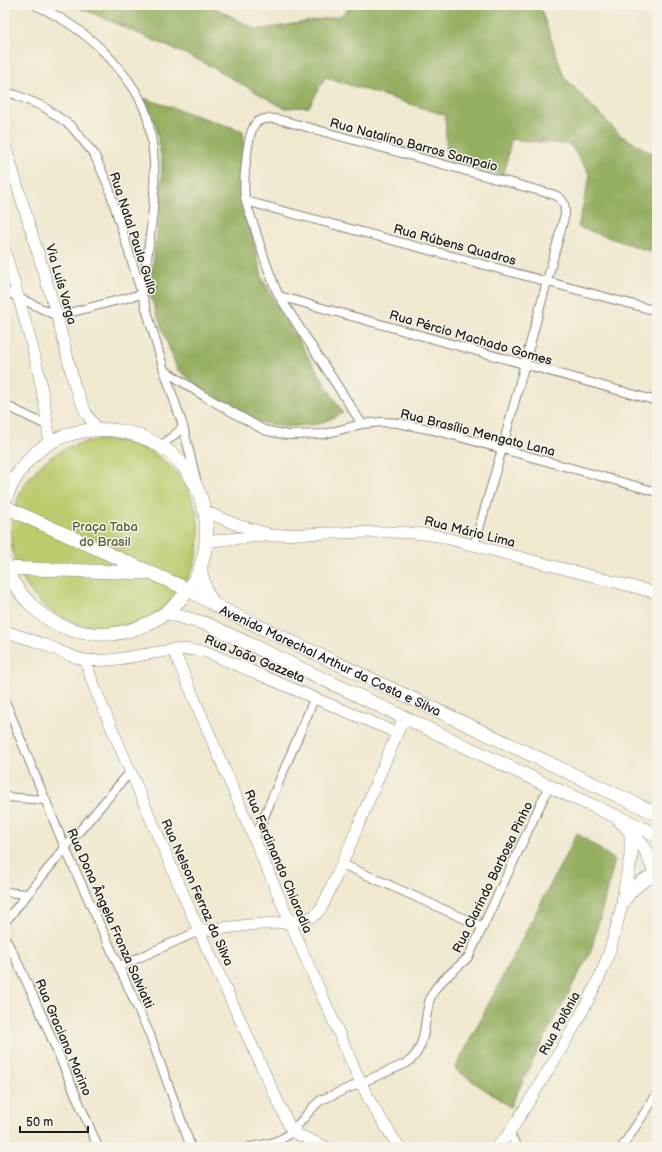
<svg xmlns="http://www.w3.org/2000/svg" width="662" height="1152" viewBox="0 0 662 1152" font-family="'Balsamiq Sans',sans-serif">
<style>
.green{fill:#bbca6c;stroke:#6c7344}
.forest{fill:#94ae60;stroke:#58653e}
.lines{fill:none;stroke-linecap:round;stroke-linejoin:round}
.street-casing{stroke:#868276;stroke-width:10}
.secondary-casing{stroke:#868276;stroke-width:12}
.primary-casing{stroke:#868276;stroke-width:14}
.street{stroke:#fff;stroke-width:8}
.secondary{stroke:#fff;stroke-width:11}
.primary{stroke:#fff;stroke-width:13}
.labels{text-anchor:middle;stroke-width:3;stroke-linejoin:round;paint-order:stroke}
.street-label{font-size:13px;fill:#1c1c1c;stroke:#f7f3e8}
.park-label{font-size:13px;fill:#545938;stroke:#f7f3e8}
</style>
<rect width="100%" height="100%" fill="#f7f3e8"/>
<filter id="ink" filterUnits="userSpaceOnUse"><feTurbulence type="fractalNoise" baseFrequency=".025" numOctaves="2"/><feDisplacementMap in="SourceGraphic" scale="8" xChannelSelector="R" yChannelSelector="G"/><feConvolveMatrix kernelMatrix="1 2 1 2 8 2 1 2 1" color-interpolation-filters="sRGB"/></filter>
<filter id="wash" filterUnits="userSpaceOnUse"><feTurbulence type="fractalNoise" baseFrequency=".012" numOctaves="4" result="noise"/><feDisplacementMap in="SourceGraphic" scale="16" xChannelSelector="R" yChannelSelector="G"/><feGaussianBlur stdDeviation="0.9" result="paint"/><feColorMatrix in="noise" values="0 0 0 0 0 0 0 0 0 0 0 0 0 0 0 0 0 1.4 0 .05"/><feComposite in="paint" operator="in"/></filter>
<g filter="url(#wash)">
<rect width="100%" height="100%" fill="#f0e8cf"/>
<path class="green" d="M11 534a94 94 0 1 1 188 0a94 94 0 1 1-188 0Z"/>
<path class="forest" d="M74,5h135l49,25 82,-14 13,-11 187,1 24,71 56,58 37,21v98l-79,-27 12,-52 -20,-30 -59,-6 -7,36 -57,-16 -2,-44 -120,-38 -16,30 -25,1 -81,-46z
M143,98l100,33 1,72 19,77 21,37 59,96 -24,11 -33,3 -27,-5 -55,-32 -27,-21 -28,-76 12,-89 1,-42 -6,-36z
M577,833l38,27 -24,91 -46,86 -35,70 -55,-38z"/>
</g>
<g filter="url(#ink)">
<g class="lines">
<defs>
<path id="street" d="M5,92l11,3 28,12 27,19 23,28 14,31 34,109 22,76 19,56 13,53
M246,201l411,110
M5,291l52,25 85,-22c7,-54 19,-109 8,-163 -1,-6 -2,-13 -4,-18 -8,-22 -22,-39 -37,-56 -20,-21 -47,-40 -74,-52
M279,296l378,105
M164,370l40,26 60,34 23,5 37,-1 38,-10 20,-2 16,1 40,8 219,61
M5,405l43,21
M362,424l-83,-128c-10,-21 -16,-42 -23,-64 -3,-11 -9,-23 -11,-35 -2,-13 2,-68 12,-75 8,-5 16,-4 24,-2l274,75c9,4 10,10 10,19l-63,235 -28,97
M161,446l18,-15 4,-5
M5,701l60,147 85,187 41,112
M5,797l41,3
M255,838l60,-141
M342,864l141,63
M5,892l22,2
M5,922l60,-74 66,-77
M5,938l11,21 24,52 58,136
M120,966l79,-35
M509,1134l9,13
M250,1147c15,-3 30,-4 41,-15 11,-10 18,-23 30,-32l86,-37c21,-15 16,-42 23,-64 5,-17 28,-30 39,-43l80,-170
M622,1147l35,-53"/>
<path id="secondary" d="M5,145l52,171 18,71 11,26 11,16
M5,252c18,62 40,126 44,192
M205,511l32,14 29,8
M206,542c42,-6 83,-8 125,-9 36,-1 71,-3 107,3l219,57
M5,631c14,5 27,9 41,14 13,5 26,13 40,15 40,4 78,-16 118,-9l193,82
M173,649l128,299 60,135 11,22 27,42
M85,660l10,29 104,242 93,201 34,15
M199,931l50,-6 42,-3 21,-5 5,-4 5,-6 20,-43 62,-147
M497,1147l12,-13c31,-51 64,-100 89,-154 12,-25 18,-52 25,-79"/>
<g id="primary">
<path d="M5,500c5,-13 11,-25 20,-36 33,-40 93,-44 135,-18 32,18 50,60 46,96 -8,84 -114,123 -174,64 -12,-12 -22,-26 -27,-43"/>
<path id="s1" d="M5,507l184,83 35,20 433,204"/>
<path d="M5,568l139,5"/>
<path d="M200,569l6,22 7,12"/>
<path d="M167,613l40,11 342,162 108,49"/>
<path d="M620,821l11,11v24l-8,45"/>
<path d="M631,832l14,17 12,28"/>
<path d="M624,900c9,-12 18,-21 33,-25"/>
</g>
</defs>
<use href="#street" class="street-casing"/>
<use href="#secondary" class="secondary-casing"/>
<use href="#primary" class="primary-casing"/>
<use href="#street" class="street"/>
<use href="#secondary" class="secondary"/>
<use href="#primary" class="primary"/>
</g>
</g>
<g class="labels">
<g class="street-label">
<text transform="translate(414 144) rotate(15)" y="5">Rua Natalino Barros Sampaio</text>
<text transform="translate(134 233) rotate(72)" y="5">Rua Natal Paulo Gullo</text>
<text transform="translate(455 244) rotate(15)" y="5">Rua Rúbens Quadros</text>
<text transform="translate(62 284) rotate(74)" y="5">Via Luís Varga</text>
<text transform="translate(471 337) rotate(16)" y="5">Rua Pércio Machado Gomes</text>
<text transform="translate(478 432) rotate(14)" y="5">Rua Brasílio Mengato Lana</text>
<text transform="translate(470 531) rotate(14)" y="5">Rua Mário Lima</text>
<text transform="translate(255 658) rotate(22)" y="5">Rua João Gazzeta</text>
<text dy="5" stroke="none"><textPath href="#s1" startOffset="360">Avenida Marechal Arthur da Costa e Silva</textPath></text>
<text transform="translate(279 861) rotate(67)" y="5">Rua Ferdinando Chiaradia</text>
<text transform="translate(492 877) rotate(-64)" y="5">Rua Clarindo Barbosa Pinho</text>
<text transform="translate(198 892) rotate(66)" y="5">Rua Nelson Ferraz da Silva</text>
<text transform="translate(111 918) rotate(66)" y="5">Rua Dona Ângela Fronza Salviatti</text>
<text transform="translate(559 1023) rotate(-61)" y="5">Rua Polônia</text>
<text transform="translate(64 1037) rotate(67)" y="5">Rua Graciano Marino</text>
</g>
<g class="park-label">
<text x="105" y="531">Praça Taba<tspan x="105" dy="15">do Brasil</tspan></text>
</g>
</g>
<rect width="662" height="1152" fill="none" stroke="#f7f3e8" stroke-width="20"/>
<path d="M20 1126v6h68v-6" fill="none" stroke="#1c1c1c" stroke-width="2"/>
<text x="26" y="1126" font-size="12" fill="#1c1c1c" stroke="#f7f3e8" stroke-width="3" paint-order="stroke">50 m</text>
</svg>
